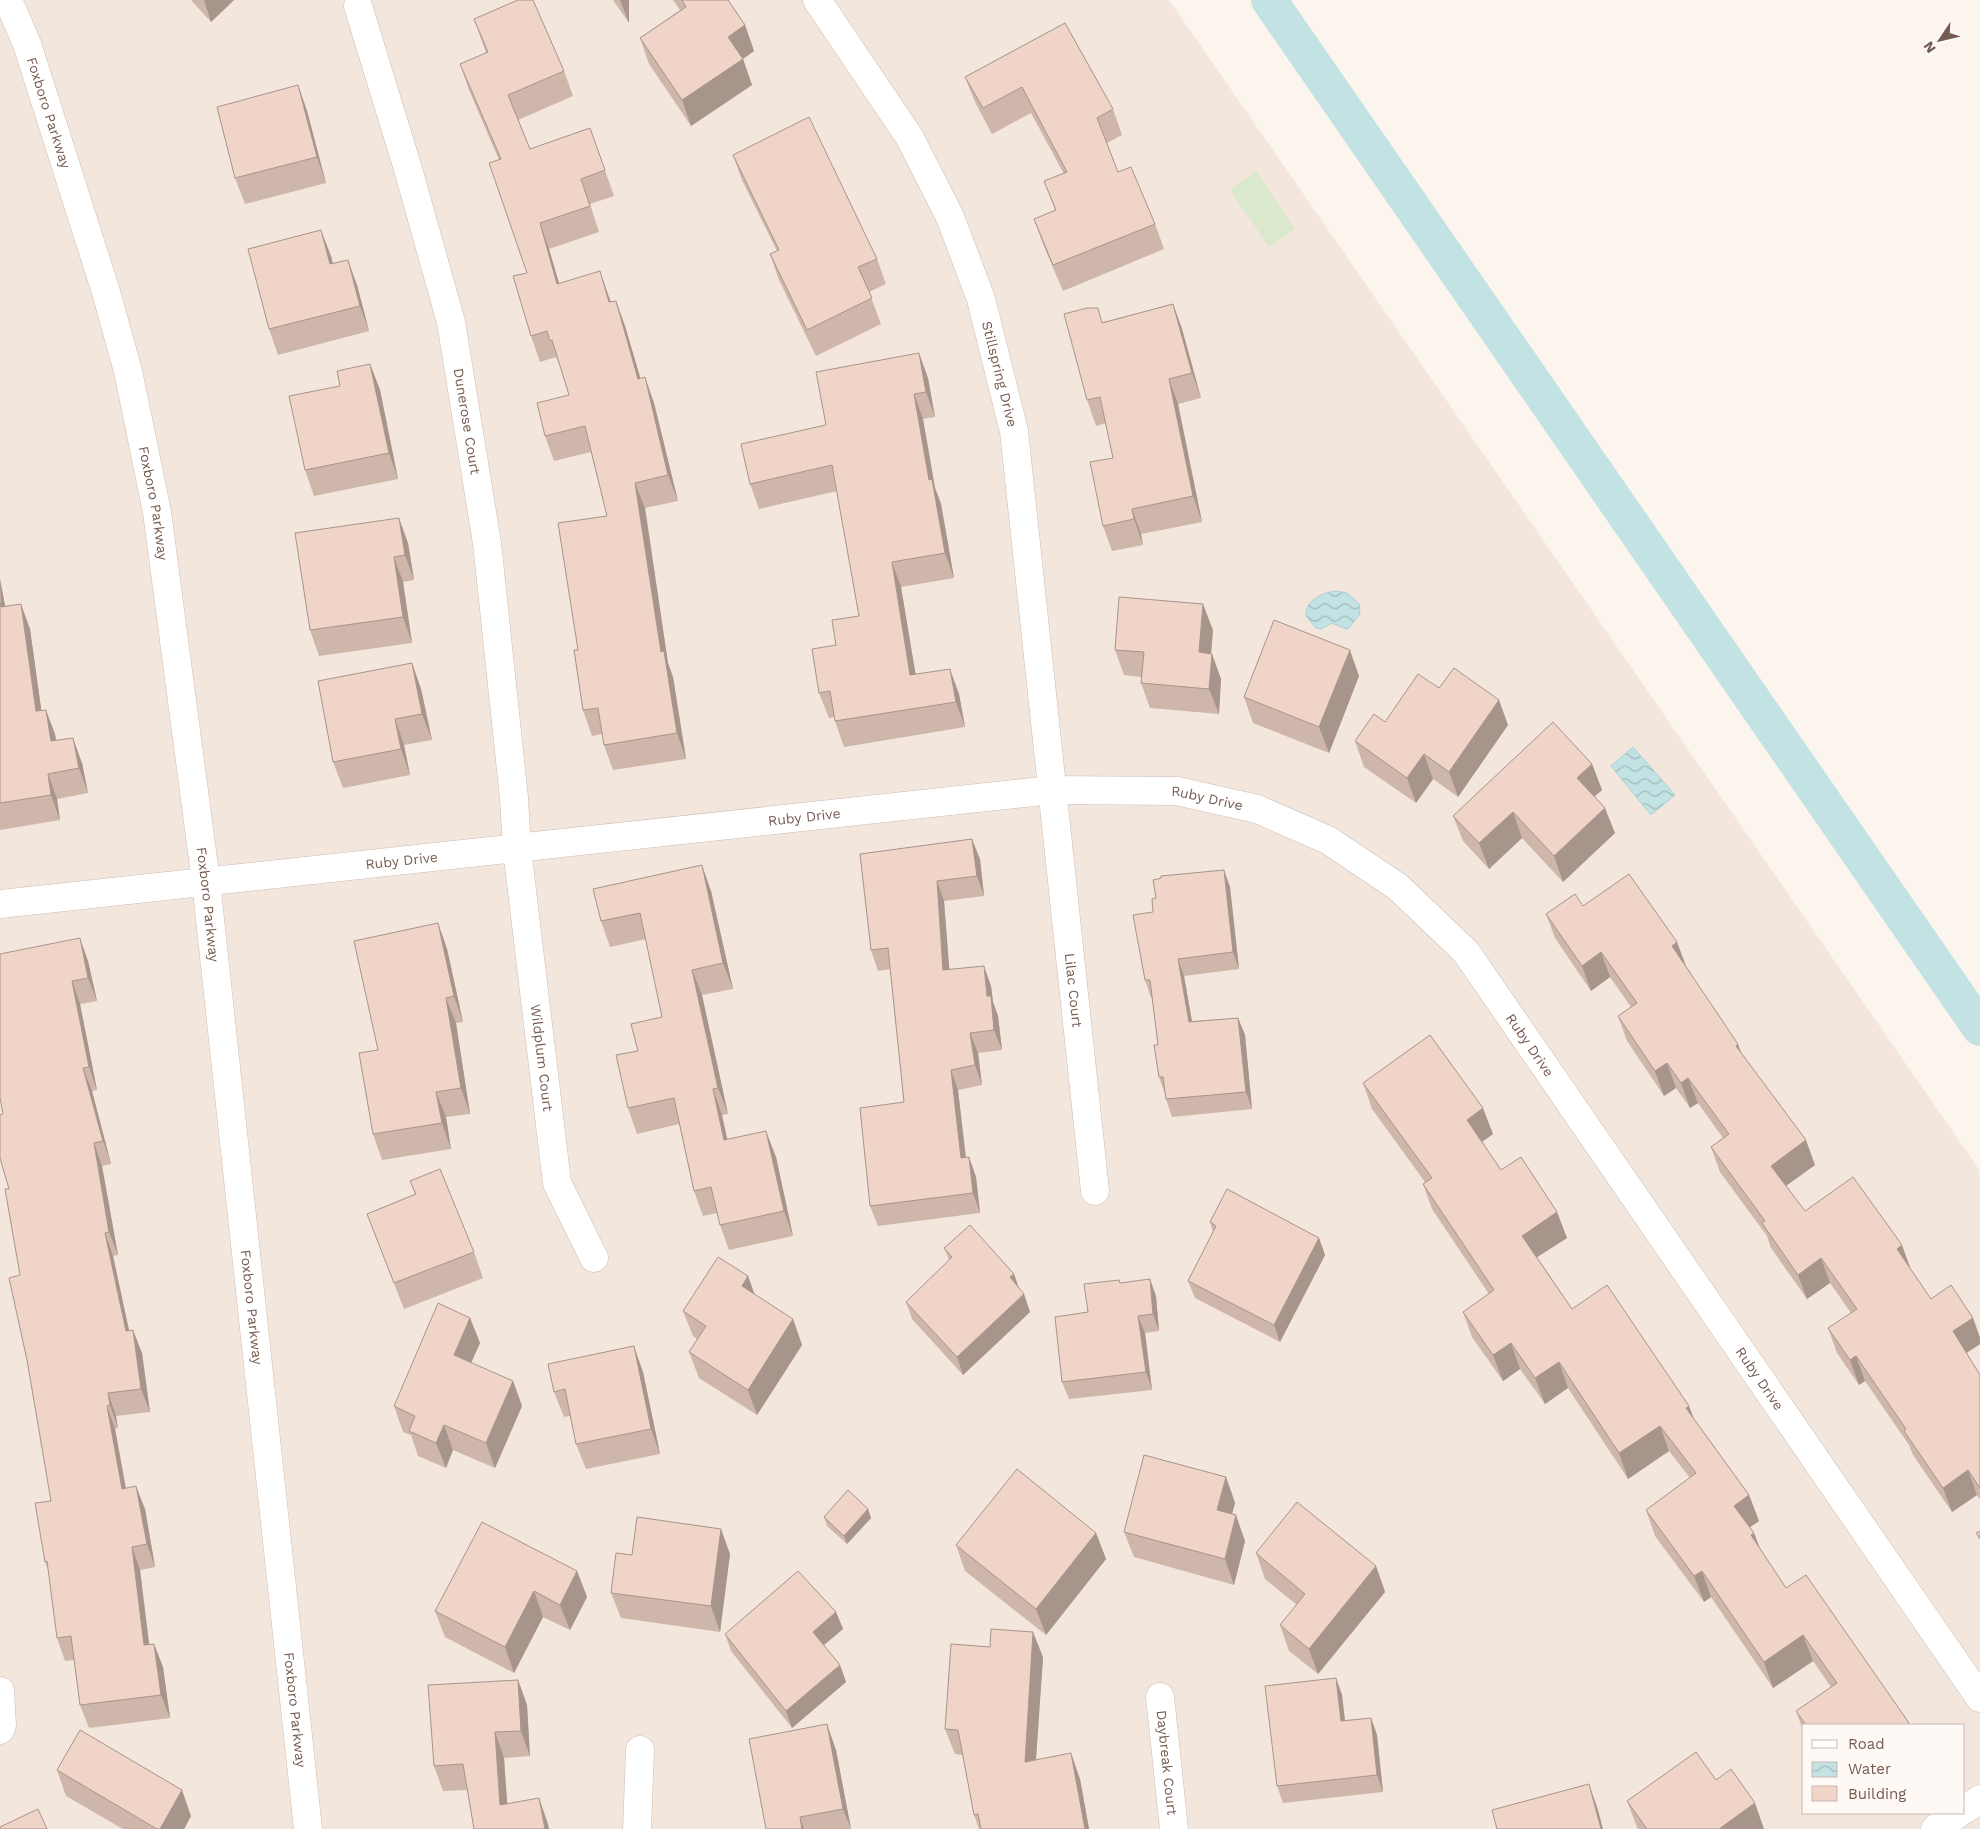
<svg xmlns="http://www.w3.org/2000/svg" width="1980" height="1829" viewBox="0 0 1980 1829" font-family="'Work Sans',sans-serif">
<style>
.residential{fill:#f3e6dc;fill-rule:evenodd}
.pitch{fill:#dae9cc}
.water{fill:url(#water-waves);stroke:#a9d2d5}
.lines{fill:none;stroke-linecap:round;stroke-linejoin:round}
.canal{stroke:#c2e2e4;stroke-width:36}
.street-casing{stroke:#cdbdb3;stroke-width:29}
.secondary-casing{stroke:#d3beb3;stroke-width:29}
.street{stroke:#fff;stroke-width:28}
.secondary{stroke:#fff;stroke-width:28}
.wall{fill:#ceb6ab}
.shaded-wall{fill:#a7948b}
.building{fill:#efd4c7;stroke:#a7948b}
.labels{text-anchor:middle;stroke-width:4.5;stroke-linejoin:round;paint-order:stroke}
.street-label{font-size:14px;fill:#765b51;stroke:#fef9f4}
</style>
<defs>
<pattern id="water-waves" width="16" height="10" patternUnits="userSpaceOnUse" patternTransform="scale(1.25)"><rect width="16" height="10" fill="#c2e2e4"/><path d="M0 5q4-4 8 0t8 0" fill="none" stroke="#a2babb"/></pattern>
</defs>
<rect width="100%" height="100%" fill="#fbf5ed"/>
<path class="residential" d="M0,0h1169l811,1171v658h-1980zM1804,1725h160v88h-160z"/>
<path class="pitch" d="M1256,171l39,58 -26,18 -39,-57z"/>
<path class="water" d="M1336,591l11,2 12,11 1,10 -11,14 -3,1 -14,-6 -11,6 -5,-1 -10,-12c-1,-16 16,-23 30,-25z
M1633,747l42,48 -24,20 -40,-49z"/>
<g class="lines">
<path class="canal" d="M1269,0l711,1028"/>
<defs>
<g id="street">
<path id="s1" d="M817,0l93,138 40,79 31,82 33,132 81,760"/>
<path id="s2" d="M358,6l50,163 43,153 36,221 27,255 3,51 40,334 37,75"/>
<path id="s3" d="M0,904l1052,-114 125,1 80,18 71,31 70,47 68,65 514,746"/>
<path d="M0,1691l2,34 -2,5"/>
<path id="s4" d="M1160,1697l14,132"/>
<path d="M1964,1810l16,-11"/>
<path d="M637,1829l3,-79"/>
<path d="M1935,1829l24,-16"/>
</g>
<g id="secondary">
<path id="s5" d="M8,0l19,44 79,248 22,79 29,141 49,370 102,947"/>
</g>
</defs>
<use href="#street" class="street-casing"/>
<use href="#secondary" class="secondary-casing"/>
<use href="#street" class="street"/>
<use href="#secondary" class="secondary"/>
</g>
<path class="wall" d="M191,0h43l-23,22z
M613,0h16v23z
M673,0h55l17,25 9,26 -11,8 9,26 -61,41 -42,-62 -9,-26 40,-28z
M474,19l90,52 9,25 -55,24 12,29 60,-21 24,68 -24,8 9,28 -50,17 10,35 50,13 2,5 5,-1 9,25 15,52 14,25 24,98 -33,7 23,155 5,14 13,82 -73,11 -9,-25 -2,-11 -10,2 -9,-26 -5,-60 29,-134 -16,-64 -37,9 -9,-25 24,-41 -9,-29 -4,-9 -16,5 -9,-26 -4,-63 -28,-113 -30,-70 -9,-26 26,-11z
M1065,23l48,86 9,26 -15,8 11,29 37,52 9,25 -101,42 -20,-47 -9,-25 21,-9 -11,-29 20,-7 -33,-61 -39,21 -17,-32 -10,-25z
M298,85l9,26 19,72 -81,21 -10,-26z
M733,155l144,104 9,25 -17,8 12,32 -65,32 -37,-76 -9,-26 7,-3 -35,-71z
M331,256l2,8 24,21 12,46 -91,24 -9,-26z
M1173,304l9,25 19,69 -23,6 24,118 -61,12 2,11 -31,6 -9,-25 10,-68 -7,-35 -10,3 -9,-26 16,-78z
M370,364l10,26 18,89 -84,17 -9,-26 35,-84z
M928,378l7,39 -12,2 12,69 6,16 13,74 -53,9 14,87 44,20 6,33 -121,20 -9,-26 -1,-4 -5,1 -10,-25 17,-48 23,-29 -22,-125 -78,18 -9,-25 76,-59z
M408,543l6,37 -11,2 9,61 -93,13 -9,-26z
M0,579l5,27 25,23 11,81 14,24 1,7 26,22 6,30 -31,6 3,21 -60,10z
M1213,630l-2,24h1l9,25 -2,35 -69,-6 -9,-25v-6l-17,-2 -9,-25z
M412,663l9,26 11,51 -28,5 6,30 -67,13 -10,-26z
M1359,676l-30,77 -76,-30 -9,-26z
M1439,688l69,37 -50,72 -25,-18 -17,24 -52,-36 -9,-26z
M1592,764l10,26 -7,6 20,37 -52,49 -41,-44 -33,31 -26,-28 -10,-25z
M860,854l120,5 4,37 -40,5 5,68 42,17 2,16 5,14 4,34 -24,3 4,32 -24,5 8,67h3l7,20 4,36 -102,13 -8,-20 34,-104 -14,-133 -12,2 -7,-21z
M1230,887l9,82 -55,7 8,45 46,-3 7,17 7,74 -80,8 -6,-18 -1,-5 -6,-17 -1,-32 -6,-47h-1l-6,-18 8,-68z
M711,891l22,98 -31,6 26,119 -6,1 5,25 49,17 17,79 -64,14 -9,-25 -3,-12 -14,3 -9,-25 -15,-67 -42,10 -9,-26 10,-57 24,-34 -16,-78 -36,8 -9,-26z
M1583,906l94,36 9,24 56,88 73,111 -29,21 19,25 105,57 21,31 42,19 7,20v6l-14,9 14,22v124l-3,-4 -25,17 -39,-57 -4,-10 -44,-64 -6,4 -22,-32 -9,-25 23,-15 -21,-30 -23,16 -36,-51 -4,-12 -47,-64 -9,-25 12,-9 -25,-35 -8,5 -14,-20 -12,8 -37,-55 -9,-25 13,-9 -21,-30 -19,14 -36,-53 -9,-24z
M438,923l9,26 16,73 -7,1 14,91 -24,3 5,32 -69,11 -9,-26 5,-84z
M0,954l88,7 9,40 -17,3 17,86 -5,1 19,73 -9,2 16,89 -5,1 16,74 13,23 8,59 -34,4 2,12 -3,1 11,59 19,21 10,58 -15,3 9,74h5l9,23 7,51 -81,10 -9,-23 -6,-45 -9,1 -8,-23 -8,-66 -4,-10 6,-61 -42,-312 -6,-75z
M1363,1083l130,51 -11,8 19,28 56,42 10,26 -30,19 35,52 122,110 55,76 10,26 -9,6 10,22 26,39 123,135 1,2h-106v8l-8,-22 35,-24 -18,-26 -40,27 -62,-91 -7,5 -49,-66 -9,-26 44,-32 -21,-27 -41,28 -60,-91 -23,16 -25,-35 -17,12 -31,-44 -9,-25 26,-18 -57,-85 -9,-25 2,-2 -53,-73z
M410,1181l64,71 9,26 -79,31 -37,-95 48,-20z
M1210,1222l109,16 6,17 -45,87 -85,-44 -7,-17 25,-49z
M944,1248l75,41 5,5 6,18 -67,63 -51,-56 -6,-17 43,-42z
M748,1276l7,19 38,24 9,26 -45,70 -58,-37 -10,-26 8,-13 -4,-3 -10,-25z
M1119,1280l1,3 36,13 3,35 -14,2 7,57 -83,9 -7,-17 26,-70z
M470,1318l10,25 -9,20 42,18 9,25 -27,62 -42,-18 -7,18 -28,-12 -7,-21 -8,-3 -9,-26z
M643,1372l17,82 -74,15 -10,-25 -6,-28 -6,1 -10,-25z
M1226,1477l9,26 -3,11 13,27 -11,44 -100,-28 -10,-25z
M868,1509l3,9 -24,26 -20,-18 -3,-9z
M1096,1533l10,26 -60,76 -81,-64 -9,-26z
M1256,1553l120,13 9,26 -67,82 -29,-23 -9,-26 17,-20 -32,-26z
M730,1554l-10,78 -99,-14 -10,-25 21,-38z
M577,1571l10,26 -17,33 -27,-13 -29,56 -69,-36 -10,-26z
M836,1612l7,17 -19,16 16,20 6,17 -54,46 -61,-77 -6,-17z
M1043,1657l-7,103 44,19 9,50h-110l-5,-14 -11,-60 -8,-1 -10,-25z
M1336,1678l6,17 3,26 26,-3 6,17 6,57 -100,11 -6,-17z
M518,1680l9,25 3,51 -26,2 3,46 41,20 -81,-34 -24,1 -9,-25z
M836,1750l15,79h-85z
M57,1770l134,46 -7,13h-61l-57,-33z
M1716,1780l48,49h-126l-1,-2 -10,-26z"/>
<path class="shaded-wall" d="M204,0h30l-23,22z
M620,0h9v23z
M745,25l9,26 -17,12 -9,-26z
M743,59l9,26 -61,41 -9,-26z
M298,85l9,26 19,72 -9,-26z
M540,223l9,26 18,61 -10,-26z
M321,230l10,26 8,34 -9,-26z
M348,260l9,25 12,46 -9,-25z
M600,271l9,26 10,31 -10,-26z
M616,301l9,25 23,78 -10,-25z
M1173,304l9,25 19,69 -9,-25z
M919,353l9,25 7,39 -9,-25z
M370,364l10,26 18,89 -9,-26z
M645,377l9,26 24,98 -10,-26z
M1169,379l9,25 24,118 -9,-26z
M914,394l9,25 12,69 6,16 13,74 -9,-25 -16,-73z
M635,483l10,25 23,155 5,14 13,82 -9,-26 -16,-81z
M1132,509l9,25 2,11 -9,-26z
M399,518l9,25 6,37 -9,-25z
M394,557l9,25 9,61 -9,-26z
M892,562l9,25 19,113 -10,-25z
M0,579l10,53 -9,-25z
M21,604l9,25 15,107 -9,-25z
M1203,604l10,26 -4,48 -10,-26z
M1350,650l9,26 -30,77 -10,-26z
M1212,654l9,25 -2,35 -10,-25z
M412,663l9,26 11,51 -10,-26z
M950,669l9,25 6,33 -9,-25z
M1499,700l9,25 -50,72 -9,-25z
M46,710l9,24 5,32 -9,-25z
M395,719l9,26 6,30 -9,-26z
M73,738l9,25 6,30 -9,-25z
M1424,754l9,25 -17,24 -9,-25z
M1592,764l10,26 -15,13 -10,-25z
M48,774l9,25 3,21 -9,-25z
M1605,808l10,25 -52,49 -9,-26z
M1513,812l9,26 -33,31 -10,-26z
M972,839l8,20 4,37 -7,-20z
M702,865l9,26 22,98 -10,-26z
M1224,870l6,17 9,82 -6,-17z
M937,881l7,20 7,89 -8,-20z
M438,923l9,26 16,73 -9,-26z
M80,938l8,23 9,40 -9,-23z
M1677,942l9,25 -14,-21z
M1601,952l9,25 -19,14 -9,-25z
M1178,959l6,17 11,63 -6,-17z
M984,966l7,20 2,16 5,14 4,34 -8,-20 -7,-34z
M692,970l10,25 26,119 -10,-26z
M72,981l8,23 17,86 -8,-23z
M446,998l10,25 14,91 -9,-26z
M1238,1018l7,17 7,74 -6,-17z
M970,1033l8,20 4,32 -7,-20z
M1738,1044l9,25 -11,-23z
M1667,1063l9,25 -12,8 -9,-25z
M83,1068l9,23 19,73 -8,-23z
M951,1070l7,20 10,88 -7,-20z
M1688,1078l10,25 -8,5 -9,-25z
M713,1089l9,26 11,51 -9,-26z
M436,1092l10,25 5,32 -9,-26z
M1483,1108l10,26 -17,12 -9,-26z
M766,1131l10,26 17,79 -9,-25z
M1806,1140l9,25 -35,25 -9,-24z
M94,1143l8,23 16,89 -9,-23z
M969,1157l7,20 4,36 -7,-20z
M1557,1212l10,26 -36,23 -9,-25z
M105,1233l8,23 21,98 -8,-23z
M1319,1238l6,17 -45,87 -6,-17z
M1902,1245l9,25 -14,-21z
M1821,1258l9,25 -23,16 -9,-24z
M1014,1274l6,17 -10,-14z
M748,1276l9,26 -15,-16z
M1150,1279l6,17 3,35 -6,-17z
M1024,1294l6,18 -67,63 -6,-18z
M1138,1316l7,17 7,57 -6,-18z
M470,1318l10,25 -17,38 -9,-26z
M1973,1318l7,20v6l-18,12 -9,-25z
M793,1319l9,26 -45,70 -9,-25z
M133,1330l9,23 8,59 -9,-23z
M1511,1343l9,26 -17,12 -10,-26z
M634,1346l9,26 17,82 -9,-25z
M1856,1356l9,25 -6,4 -9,-25z
M1559,1362l9,26 -23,16 -10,-26z
M513,1381l9,25 -27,62 -9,-25z
M108,1393l8,23 2,12 -8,-23z
M107,1406l8,23 15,83 -8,-23z
M1689,1406l10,26 -13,-24z
M444,1425l9,25 -7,18 -10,-25z
M1660,1426l9,25 -41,28 -9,-26z
M1968,1470l9,25 -25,17 -9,-24z
M1226,1477l9,26 -9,33 -9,-26z
M136,1486l9,23 10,58 -8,-23z
M1749,1495l10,26 -16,11 -9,-26z
M868,1509l3,9 -24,26 -3,-8z
M1236,1515l9,26 -11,44 -9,-26z
M721,1529l9,25 -10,78 -9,-26z
M1096,1533l10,26 -60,76 -10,-26z
M1754,1533l10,26 -13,-24z
M132,1547l8,23 12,98 -8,-23z
M1376,1566l9,26 -67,82 -9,-25z
M577,1571l10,26 -17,33 -10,-25z
M1702,1571l9,26 -7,5 -10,-26z
M534,1591l9,26 -29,56 -9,-26z
M836,1612l7,17 -24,20 -6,-17z
M1033,1632l10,25 -9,130 -9,-25z
M1803,1635l10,26 -40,27 -9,-26z
M154,1644l9,23 7,51 -9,-23z
M840,1665l6,17 -54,46 -6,-17z
M1336,1678l6,17 5,44 -6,-18z
M518,1680l9,25 3,51 -9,-25z
M1371,1718l6,17 6,57 -6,-17z
M827,1724l9,26 15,79 -8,-20z
M495,1732l9,26 5,71 -9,-24z
M1071,1753l9,26 9,50h-4z
M1589,1784l9,26 5,19h-2z
M182,1790l9,26 -7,13h-24z
M539,1798l9,26 1,5h-4z
M1755,1803l9,26h-45z
M800,1817l4,12h-2z"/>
<path class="building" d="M518,0h15l31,71 -56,24 22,54 60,-21 15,42 -24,9 9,27 -50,17 17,61 43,-13 9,31 7,-1 22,78 7,-2 23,98 -33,8 26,169 3,-1 13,82 -73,12 -6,-37 -15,2 -9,-60h4l-20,-127 49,-7 -22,-90 -40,10 -8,-33 32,-8 -17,-55 -2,1 -3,-10 -16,5 -18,-60 14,-3 -38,-110 12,-4 -41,-95 28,-12 -14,-33z
M682,0h46l17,25 -17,12 15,22 -61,41 -42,-62 46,-31z
M1065,23l48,86 -16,9 21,54 13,-5 24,57 -102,41 -19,-46 22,-9 -12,-29 23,-9 -45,-85 -39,21 -18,-31z
M298,85l19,72 -82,21 -18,-71z
M809,117l68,142 -19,8 14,31 -65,32 -37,-76 9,-4 -46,-95z
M321,230l9,34 18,-4 12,46 -91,23 -21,-80z
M1173,304l19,69 -23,6 24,117 -61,13 2,10 -31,7 -13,-64 23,-4 -13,-61 -13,3 -23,-86 23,-6h11l4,15z
M919,353l7,39 -12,2 15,86 3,-1 13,74 -53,9 18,113 40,-6 6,33 -121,19 -5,-30 -11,2 -7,-44 24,-4 -4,-25 27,-4 -27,-151 -82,19 -9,-40 85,-19 -10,-53z
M370,364l19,89 -84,17 -16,-74 51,-10 -3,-15z
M399,518l6,37 -11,2 9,60 -93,13 -15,-97z
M1119,597l84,7 -4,48 13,2 -3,35 -68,-6 3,-31 -29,-2z
M0,603l1,4 20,-3 15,107 10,-1 5,31 22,-3 6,30 -31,6 3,21 -51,8z
M1274,620l76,30 -31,77 -75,-30z
M412,663l10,51 -27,5 6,30 -68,13 -15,-81z
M1454,668l45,32 -50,72 -25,-18 -17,24 -52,-37 19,-27 11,8 33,-48 21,14z
M1553,722l39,42 -15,14 28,30 -51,48 -41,-44 -34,31 -26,-27z
M972,839l5,37 -40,5 6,89 41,-4 3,30h4l3,34 -24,3 5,32 -24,5 10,88 8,-1 4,36 -103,13 -10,-98 44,-6 -16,-154 -17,2 -11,-96z
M702,865l21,98 -31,7 26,118 -5,1 11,51 42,-9 18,80 -64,14 -9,-38 -17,4 -20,-93 -46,10 -12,-53 22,-4 -7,-27 31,-7 -22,-104 -39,8 -8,-32z
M1224,870l9,82 -55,7 11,63 49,-4 8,74 -80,7 -3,-22h-4l-5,-32h4l-8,-65h-5l-12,-65 20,-3 -1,-13 4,-1 -3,-18 8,-2v-2z
M1629,874l48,68 -5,4 66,98 -2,2 70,94 -35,26 34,45 48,-34 49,68 -5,4 34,50 20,-14 22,33 -20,13 27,44v113l-12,-18 -25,18 -39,-57 2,-2 -50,-73 -6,4 -22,-32 29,-19 -36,-51 -23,17 -36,-52 3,-2 -54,-74 18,-13 -41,-56 -7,5 -14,-20 -12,8 -37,-55 19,-13 -36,-51 -19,14 -36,-52 29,-20 8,12z
M438,923l16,73 -8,2 15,90 -25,4 6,31 -69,11 -14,-81 19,-3 -24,-109z
M80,938l8,40 -16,3 17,86 -6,1 20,73 -9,2 15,89 -4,1 21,98 7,-1 8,59 -33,4 2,12 -3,1 15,83 14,-3 11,58 -15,3 12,98 10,-1 7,51 -81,10 -9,-69 -14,2 -10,-77 -2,1 -10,-59 16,-2 -24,-141 -18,-82 11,-3 -15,-86h4l-9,-31v-43l3,-1 -3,-16v-144z
M1430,1035l53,73 -16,12 34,50 20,-13 36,55 -35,24 50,73 35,-24 82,121 -3,2 63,87 -15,11 20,27 -3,2 35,53 20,-13 103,148 -3,2h-100l-10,-14 41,-28 -34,-48 -39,27 -62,-91 -8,5 -48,-66 50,-37 -36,-47 -41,27 -60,-91 -24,16 -24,-35 -18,12 -30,-43 31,-22 -71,-106 9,-6 -69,-95z
M440,1169l34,83 -80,31 -27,-69 49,-20 -6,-13z
M1227,1189l92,49 -45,87 -86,-44 28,-55 -6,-4z
M970,1225l44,49 -4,3 14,17 -67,63 -51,-55 46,-45 -8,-9z
M718,1257l30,19 -6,10 51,33 -45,71 -59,-38 17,-26 -23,-15z
M1150,1279l3,35 -15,2 8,56 -84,10 -7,-65 33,-5 -4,-28 35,-4 1,3z
M438,1303l32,15 -16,37 59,26 -27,62 -42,-18 -8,18 -27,-12 6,-15 -21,-10z
M634,1346l17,83 -75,15 -11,-55 -11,3 -6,-28z
M1144,1455l82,22 -9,33 19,5 -11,44 -101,-27z
M1017,1469l79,64 -60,76 -80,-64z
M848,1490l20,19 -24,27 -20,-19z
M1297,1502l79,64 -67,83 -29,-24 25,-31 -49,-41z
M637,1517l84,12 -10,77 -100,-13 5,-40 16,2z
M482,1522l95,49 -17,34 -26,-14 -29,56 -70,-36z
M1980,1531v8l-4,-6z
M798,1571l38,41 -23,20 27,33 -54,46 -61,-77z
M991,1629l42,3 -8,130 46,-9 14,76h-104l-3,-15 -4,1 -16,-85 -13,-1 6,-85 39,3z
M1336,1678l5,43 30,-3 6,57 -100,11 -12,-100z
M518,1680l3,51 -26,1 5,73 39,-7 6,31h-71l-11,-65 -29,2 -6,-81z
M827,1724l16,85 -43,8 2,12h-36l-17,-90z
M80,1730l102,60 -22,39h-3l-100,-59z
M1696,1752l20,28 15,-11 24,34 -36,26h-72l-20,-28z
M1589,1784l12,45h-104l-5,-19z
M38,1809l9,20h-47v-2z"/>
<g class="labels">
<g class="street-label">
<text dy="5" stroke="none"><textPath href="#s5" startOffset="120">Foxboro Parkway</textPath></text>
<text dy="5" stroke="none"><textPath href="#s1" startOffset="420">Stillspring Drive</textPath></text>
<text dy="5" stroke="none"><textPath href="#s2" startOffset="430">Dunerose Court</textPath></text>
<text dy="5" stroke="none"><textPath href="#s5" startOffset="525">Foxboro Parkway</textPath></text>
<text dy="5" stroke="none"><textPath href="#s3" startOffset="1214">Ruby Drive</textPath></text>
<text dy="5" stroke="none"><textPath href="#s3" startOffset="809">Ruby Drive</textPath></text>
<text dy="5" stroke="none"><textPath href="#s3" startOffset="404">Ruby Drive</textPath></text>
<text dy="5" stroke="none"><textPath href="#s5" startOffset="930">Foxboro Parkway</textPath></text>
<text dy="5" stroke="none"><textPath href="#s1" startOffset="1041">Lilac Court</textPath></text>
<text dy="5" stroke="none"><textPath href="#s3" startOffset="1634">Ruby Drive</textPath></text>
<text dy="5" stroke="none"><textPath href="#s2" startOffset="1071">Wildplum Court</textPath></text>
<text dy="5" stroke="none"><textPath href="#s5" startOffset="1335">Foxboro Parkway</textPath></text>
<text dy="5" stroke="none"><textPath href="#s3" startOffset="2039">Ruby Drive</textPath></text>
<text dy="5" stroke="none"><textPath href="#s5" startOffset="1740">Foxboro Parkway</textPath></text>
<text dy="5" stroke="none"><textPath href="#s4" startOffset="66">Daybreak Court</textPath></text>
</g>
</g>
<rect x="1802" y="1724" width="162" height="90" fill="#fef9f4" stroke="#c8bab3"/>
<rect x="1812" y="1740" width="25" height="8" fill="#ffffff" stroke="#c8bab3"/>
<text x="1848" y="1749" font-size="15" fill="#765b51">Road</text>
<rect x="1812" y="1762" width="25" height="15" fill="url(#water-waves)" stroke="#c8bab3"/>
<text x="1848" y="1774" font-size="15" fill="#765b51">Water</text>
<rect x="1812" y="1786" width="25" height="15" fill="#efd4c7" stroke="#c8bab3"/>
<text x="1848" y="1799" font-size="15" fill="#765b51">Building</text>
<g transform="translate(1940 40) rotate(235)" stroke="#fef9f4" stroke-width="4" paint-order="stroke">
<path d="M0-4L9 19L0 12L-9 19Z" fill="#765b51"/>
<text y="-8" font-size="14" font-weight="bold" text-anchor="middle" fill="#765b51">N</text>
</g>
</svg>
